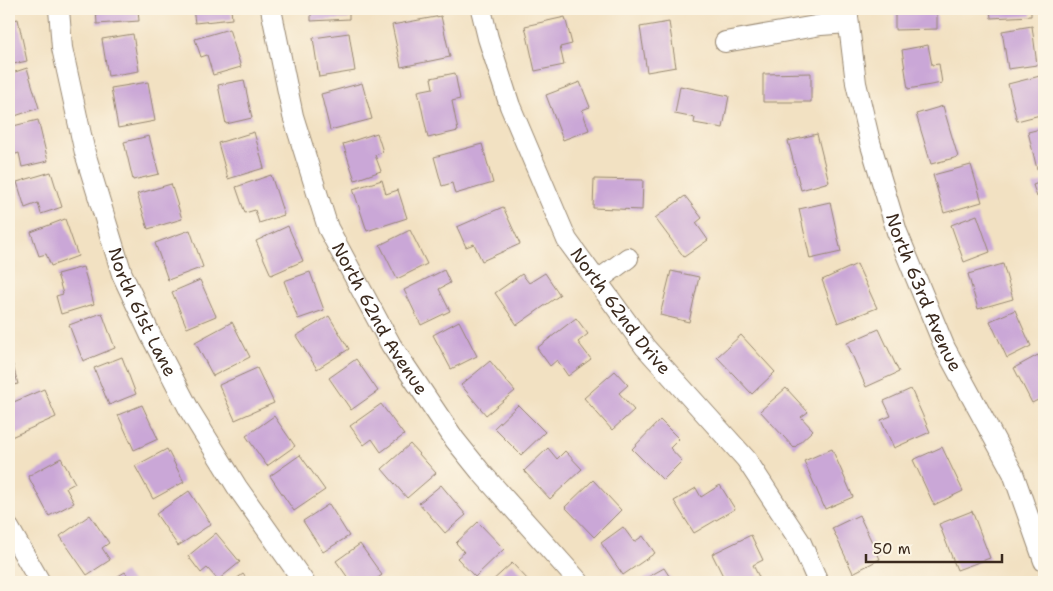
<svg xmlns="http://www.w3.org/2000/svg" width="1053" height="591" viewBox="0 0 1053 591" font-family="'Shantell Sans',sans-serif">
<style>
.building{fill:#caa7d7}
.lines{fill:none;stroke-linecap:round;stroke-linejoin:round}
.minor-casing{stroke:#968670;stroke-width:22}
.minor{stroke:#fff;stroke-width:20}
.labels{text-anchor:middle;stroke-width:4.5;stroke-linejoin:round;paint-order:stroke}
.street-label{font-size:18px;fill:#3b2a1e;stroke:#fcf5e5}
</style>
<rect width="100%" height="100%" fill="#fcf5e5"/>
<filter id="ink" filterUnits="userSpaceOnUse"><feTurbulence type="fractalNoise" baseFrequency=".02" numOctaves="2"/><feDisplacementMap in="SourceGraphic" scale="10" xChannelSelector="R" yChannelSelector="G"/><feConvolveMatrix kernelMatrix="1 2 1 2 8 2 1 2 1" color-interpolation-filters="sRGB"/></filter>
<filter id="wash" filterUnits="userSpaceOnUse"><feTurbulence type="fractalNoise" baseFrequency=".0096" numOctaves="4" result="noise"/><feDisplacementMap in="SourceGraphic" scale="20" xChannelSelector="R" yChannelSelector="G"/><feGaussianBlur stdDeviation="1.12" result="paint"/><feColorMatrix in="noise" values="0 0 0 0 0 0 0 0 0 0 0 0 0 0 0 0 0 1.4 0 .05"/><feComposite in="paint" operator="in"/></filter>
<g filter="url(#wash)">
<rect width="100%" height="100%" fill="#f2e1c2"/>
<g id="blocks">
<path class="building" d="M96,9h42l1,12 -42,3z
M193,9h38l1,10 -37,4z
M311,9h38v10l-38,2z
M895,9h42v20l-42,1z
M990,9h41v7l-40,2z
M441,16l9,41 -49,10 -9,-42z
M565,17l7,27 -12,3 4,18 -29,6 -10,-45z
M18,19l9,42 -18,4v-44z
M669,22l7,45 -29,5 -7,-45z
M1032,26l5,39 -29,4 -6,-38z
M229,29l12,38 -28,8 -6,-20 -6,2 -6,-18z
M349,33l6,38 -36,6 -6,-39z
M133,34l6,37 -31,5 -6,-37z
M928,45l4,20 7,-1 3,19 -34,6 -6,-39z
M27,68l12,40 -30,10v-44z
M455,73l5,26 -8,2 6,30 -30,7 -10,-47 15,-3 -2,-10z
M811,73v29h-48v-28z
M1044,75v39l-27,7 -9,-37z
M244,80l8,38 -26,6 -8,-39z
M148,82l7,39 -37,7 -7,-40z
M580,82l10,25 -8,3 7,20 -26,10 -17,-45z
M362,83l10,36 -42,11 -9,-36z
M680,86l49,10 -6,32 -29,-5 1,-5 -20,-4z
M943,106l15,51 -27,7 -15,-50z
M38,120l10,41 -26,6 -3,-14 -10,3v-29z
M1044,128v40l-7,1 -9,-37z
M254,132l10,36 -36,11 -10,-36z
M377,133l6,19 -8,3 6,16 -26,9 -12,-36z
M817,134l12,48 -28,8 -13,-49z
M149,136l10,38 -26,6 -9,-38z
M482,144l11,39 -38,11 -3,-11 -10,3 -8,-29z
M971,165l11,37 -38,11 -11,-38z
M51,172l11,35 -21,7 -3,-11 -13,5 -8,-26z
M271,175l13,40 -25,8 -4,-13 -10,3 -9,-26z
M594,179l49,1 -1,30 -49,-2z
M382,180l4,14 12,-4 9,28 -40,13 -14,-42z
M1044,181v13l-7,3 -4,-12z
M171,184l11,35 -34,10 -11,-35z
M685,196l17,22 -6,5 12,17 -24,17 -29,-39z
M830,202l11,50 -31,7 -11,-50z
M503,207l17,37 -38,17 -8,-17 -8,3 -9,-20z
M977,215l13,37 -26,10 -13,-37z
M65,219l13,37 -27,10 -5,-12 -7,2 -8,-24z
M288,226l15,35 -32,14 -15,-34z
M190,230l13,37 -35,13 -13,-37z
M410,230l17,34 -30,15 -17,-34z
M857,264l20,44 -39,15 -16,-43z
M1003,264l10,35 -35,10 -10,-35z
M83,267l11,37 -33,10 -5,-18 7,-2 -6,-20z
M444,270l6,13 -11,6 11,22 -29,14 -17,-35z
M671,271l28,6 -10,45 -29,-7z
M310,272l14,38 -26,9 -14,-38z
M545,273l15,22 -43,30 -22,-32 27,-19 7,9z
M200,280l16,36 -29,12 -15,-36z
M1015,310l16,36 -24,12 -17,-37z
M102,313l13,35 -32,13 -14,-36z
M329,316l20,33 -32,20 -21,-33z
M576,318l12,16 -10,8 13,17 -23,17 -11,-16 -7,6 -13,-18z
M459,321l18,35 -26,13 -18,-34z
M232,322l18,35 -37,19 -18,-34z
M879,329l20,43 -33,15 -19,-44z
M741,335l34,37 -23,22 -35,-37z
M9,351l9,33 -9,2z
M1038,355l6,13v29l-12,6 -18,-35z
M122,357l14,37 -27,11 -15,-37z
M356,359l22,32 -27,19 -22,-32z
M490,361l25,30 -29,24 -25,-30z
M257,368l17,35 -39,17 -16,-35z
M615,371l13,14 -9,8 15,17 -22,20 -28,-32z
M786,388l22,24 -7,5 12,13 -19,18 -34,-37z
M44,389l12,28 -47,21v-34z
M911,389l19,43 -36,16 -13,-28 10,-4 -7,-15z
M381,404l23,31 -23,17 -9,-13 -8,6 -14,-19z
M142,405l16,34 -24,11 -16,-35z
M518,405l27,27 -24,23 -27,-27z
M274,416l21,30 -28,20 -21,-30z
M660,420l19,19 -9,9 12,13 -19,19 -31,-31z
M410,444l26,29 -29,25 -25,-29z
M942,447l21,44 -29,14 -21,-45z
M548,448l9,11 8,-8 17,18 -32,30 -26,-28z
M167,449l17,33 -31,17 -18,-33z
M832,449l21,48 -28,12 -21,-48z
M300,455l25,35 -31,21 -24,-35z
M61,458l14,25 -9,5 8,15 -25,13 -21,-40z
M593,480l28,30 -27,27 -29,-30z
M441,485l25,30 -21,18 -26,-30z
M720,485l15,24 -41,24 -20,-32 22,-13 5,9z
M189,491l22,33 -33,22 -22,-32z
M329,504l20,32 -26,16 -20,-31z
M972,511l18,47 -33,12 -18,-46z
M90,515l19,28 -7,5 8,12 -23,15 -27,-39z
M859,515l21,44 -27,14 -21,-45z
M478,522l26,27 -29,28 -18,-19 7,-6 -8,-9z
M623,527l11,15 9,-6 12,17 -32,22 -22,-32z
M216,533l24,29 -22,18 -11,-12 -6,5 -13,-17z
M751,535l12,25 -10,5 6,12 -10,5h-23l-14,-28z
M360,544l22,31 -10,7h-21l-15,-21z
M512,563l18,19h-39z
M664,568l9,14h-34z
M125,572l7,10h-24z
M243,574l6,8h-17z"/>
</g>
</g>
<g filter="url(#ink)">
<use href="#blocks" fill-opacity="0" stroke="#968670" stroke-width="1"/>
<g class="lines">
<defs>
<g id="minor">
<path id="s1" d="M59,9l3,39 23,105 37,121 29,62 39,75 47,76 67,95"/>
<path id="s2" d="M271,9l22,107 35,112 63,117 64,95 25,31 99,111"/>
<path id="s3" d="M481,9l7,29 22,68 57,134 78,107 101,112 55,84 17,39"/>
<path id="s4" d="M847,9l9,74 14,59 27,90 48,116 68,125 31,88"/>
<path d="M725,42l96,-17 27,-2"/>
<path d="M597,281l31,-23"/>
<path d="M9,528l31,54"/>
</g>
</defs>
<use href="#minor" class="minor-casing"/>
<use href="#minor" class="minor"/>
</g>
</g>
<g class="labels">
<g class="street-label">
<text dy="6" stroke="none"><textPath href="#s4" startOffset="295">North 63rd Avenue</textPath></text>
<text dy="6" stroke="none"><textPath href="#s1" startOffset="316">North 61st Lane</textPath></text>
<text dy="6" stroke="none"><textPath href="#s3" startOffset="336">North 62nd Drive</textPath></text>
<text dy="6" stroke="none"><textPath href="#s2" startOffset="331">North 62nd Avenue</textPath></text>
</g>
</g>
<rect width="1053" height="591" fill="none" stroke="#fcf5e5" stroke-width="30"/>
<path d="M866 554v8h136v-8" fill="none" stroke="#3b2a1e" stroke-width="2.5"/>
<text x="873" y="554" font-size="15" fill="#3b2a1e" stroke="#fcf5e5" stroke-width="4" paint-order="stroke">50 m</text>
</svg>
